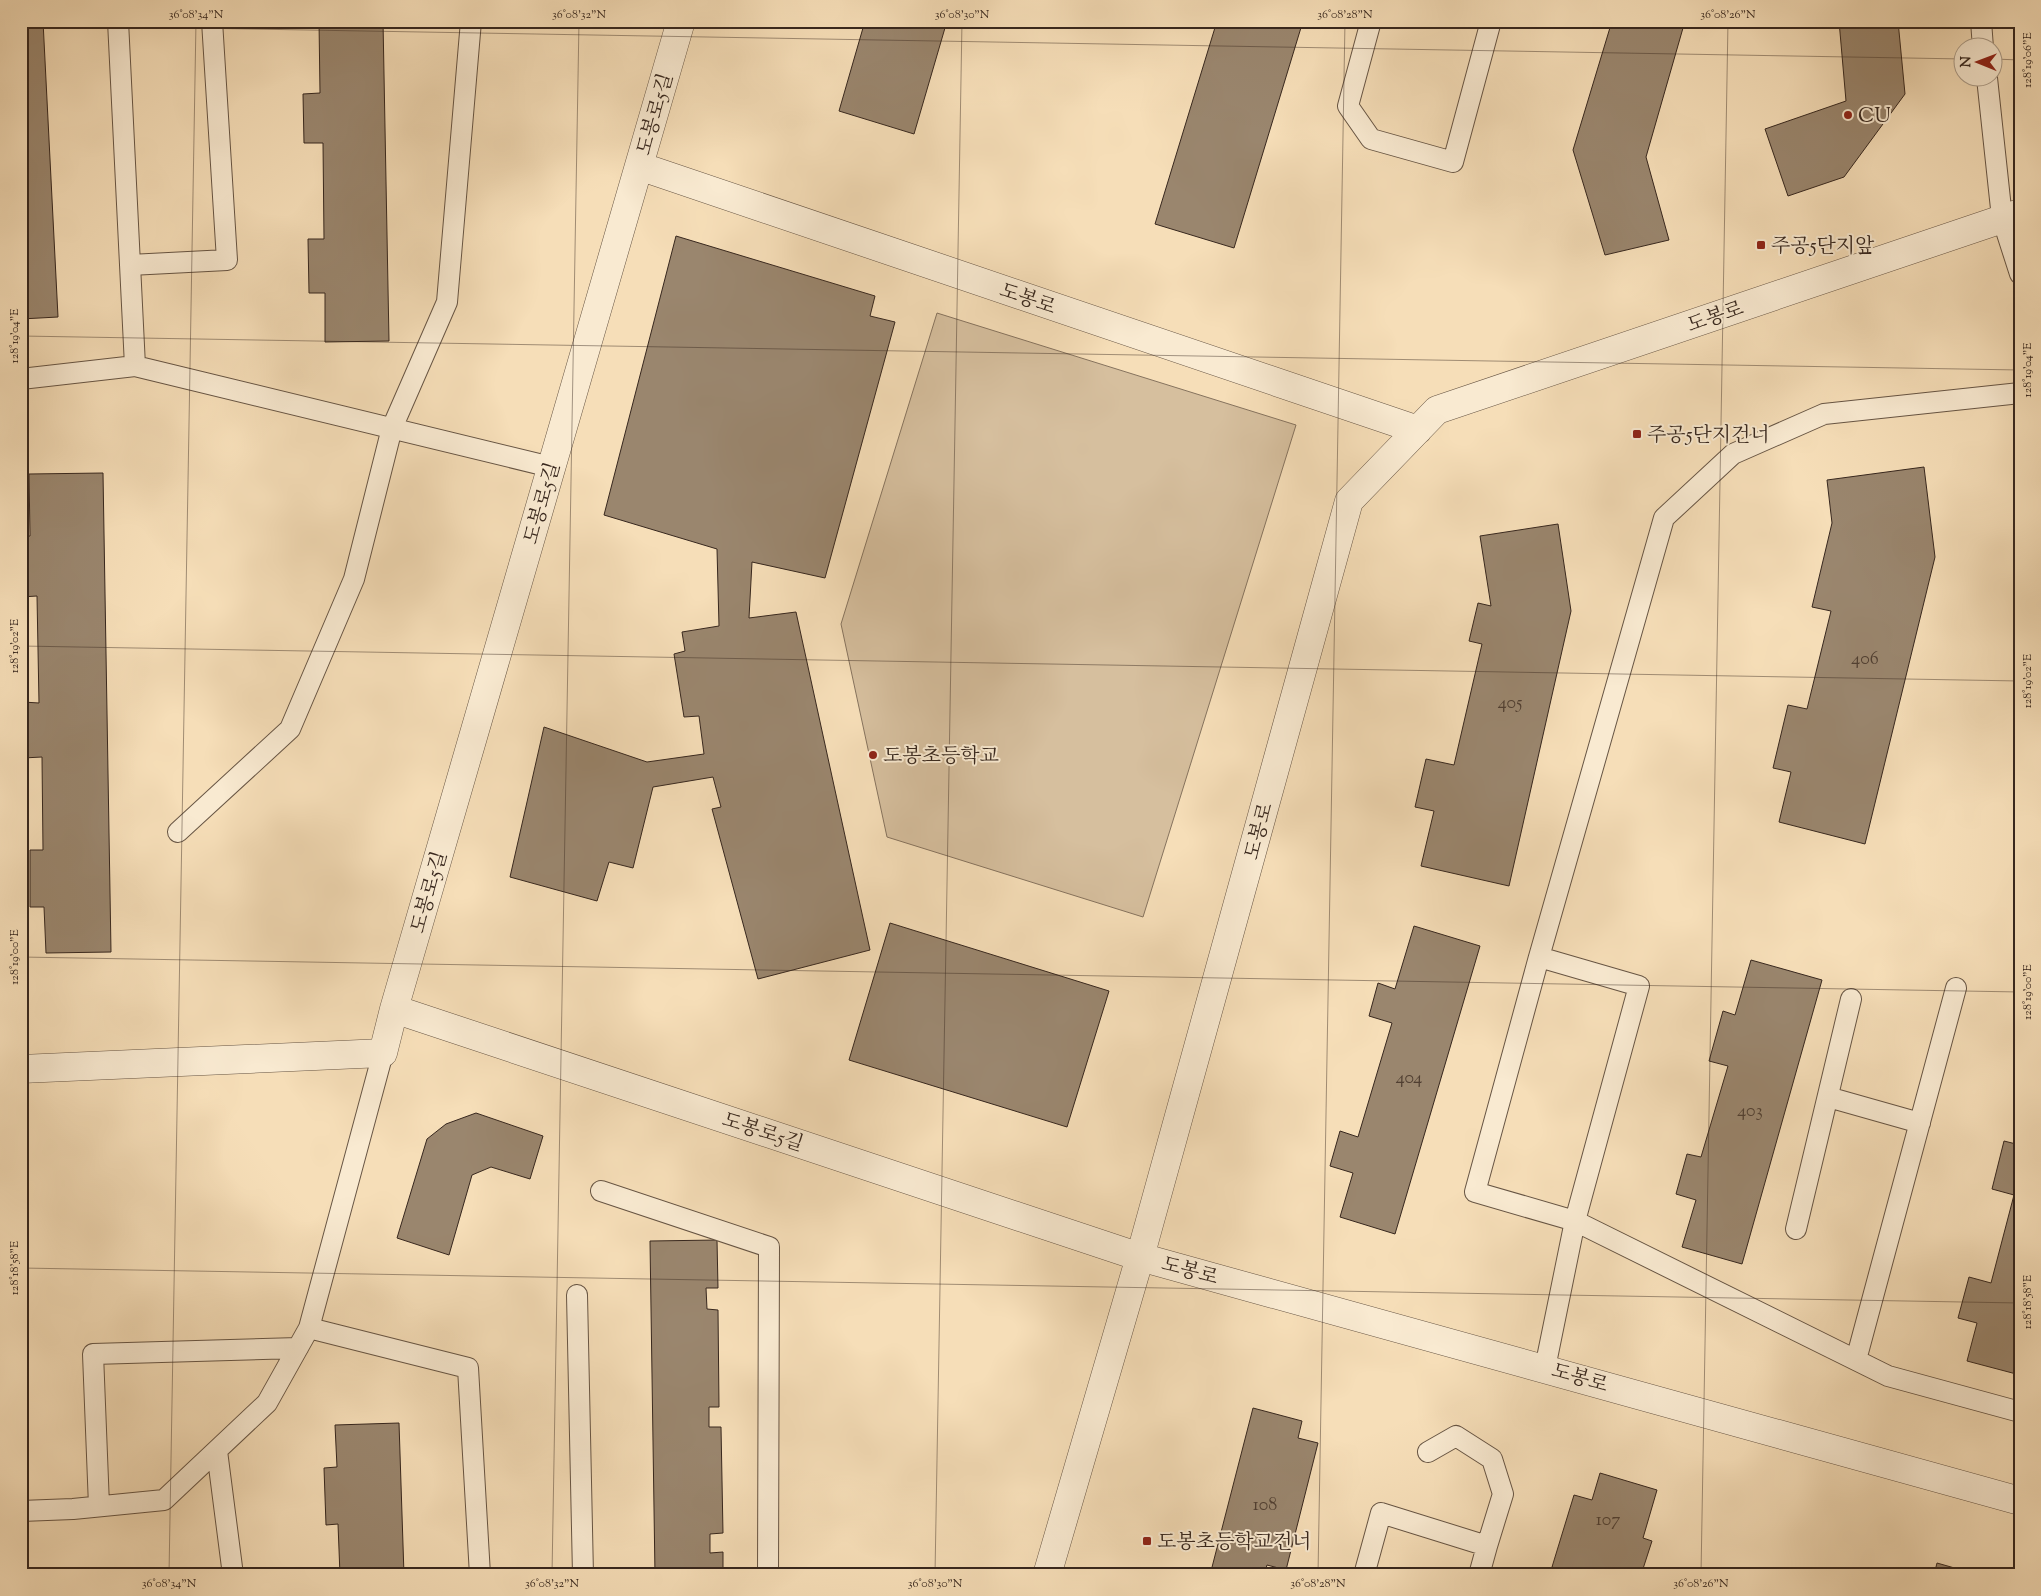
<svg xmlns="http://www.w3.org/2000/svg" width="2041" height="1596" viewBox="0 0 2041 1596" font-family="'Sorts Mill Goudy','Noto Serif KR',serif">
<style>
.green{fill:#d6bf9e;stroke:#86735e}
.building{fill:#9a866e;stroke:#37271e}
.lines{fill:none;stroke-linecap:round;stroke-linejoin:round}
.lane-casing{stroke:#675544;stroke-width:22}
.street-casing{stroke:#675544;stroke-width:29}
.lane{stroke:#f9ead1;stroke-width:20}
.street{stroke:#f9ead1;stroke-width:28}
.ticks{fill:none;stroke:#37271e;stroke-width:1;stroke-opacity:0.45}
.poi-dot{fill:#8f2418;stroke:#f9ead1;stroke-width:2}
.labels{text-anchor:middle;stroke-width:4;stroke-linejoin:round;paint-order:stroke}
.number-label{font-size:18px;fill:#503f32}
.street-label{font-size:20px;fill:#37271e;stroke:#f9ead1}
.poi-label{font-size:20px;fill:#37271e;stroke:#f9ead1;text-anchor:start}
.neatline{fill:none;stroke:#37271e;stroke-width:2}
.ticks-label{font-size:12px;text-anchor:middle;fill:#37271e}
</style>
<rect width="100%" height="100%" fill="#f6deb8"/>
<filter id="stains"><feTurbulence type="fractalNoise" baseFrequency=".004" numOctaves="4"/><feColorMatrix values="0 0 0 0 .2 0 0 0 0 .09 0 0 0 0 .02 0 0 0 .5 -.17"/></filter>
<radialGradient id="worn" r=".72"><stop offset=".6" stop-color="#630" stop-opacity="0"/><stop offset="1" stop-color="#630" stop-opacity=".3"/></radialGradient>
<path class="green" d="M937,313l359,112 -153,492 -256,-80 -46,-213z"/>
<path class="building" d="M21,21h22l15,296 -37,2z
M319,21h64l6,320 -64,1v-49h-16l-1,-54h16l-1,-96h-19l-1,-49 17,-1z
M584,21h15l-1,4z
M865,21h82l-33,113 -75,-23z
M1217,21h86l-69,227 -79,-24z
M1612,21h73l-39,136 23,83 -64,15 -32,-105z
M1839,21h59l7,73 -61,83 -56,19 -23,-67 81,-28z
M676,236l199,60 -5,20 25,6 -70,256 -73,-16 -3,56 47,-6 74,338 -112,29 -46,-170 9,-2 -8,-30 -60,10 -20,81 -24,-6 -12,39 -87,-24 34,-150 103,35 57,-8 -5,-38 -15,1 -10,-63 11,-3 -3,-19 37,-6 -2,-77 -113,-34z
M1924,467l11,90 -70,287 -86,-22 12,-50 -18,-4 15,-63 19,4 24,-98 -19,-4 20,-84 -5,-43z
M103,473l8,479 -65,1 -2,-46h-14v-57h13l-1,-93 -19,1v-56l16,1 -2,-107 -16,1v-60l9,-1 -1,-62z
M1558,524l13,87 -62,275 -88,-20 13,-55 -19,-4 11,-48 28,6 28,-121 -13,-3 9,-38 13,3 -11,-70z
M890,923l219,68 -42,136 -218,-67z
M1414,926l66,20 -85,288 -55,-17 13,-44 -23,-7 10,-35 18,6 34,-114 -23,-7 9,-33 17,6z
M1751,960l71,20 -80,284 -60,-17 14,-47 -20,-6 11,-40 14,3 27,-91 -19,-5 14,-50 12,4z
M476,1113l67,23 -13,43 -39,-12 -19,8 -23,80 -52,-17 30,-99 19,-15z
M2004,1141l16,4v230l-53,-14 10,-38 -19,-5 11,-41 22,6 23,-88 -22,-6z
M717,1240l1,48h-12l1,21 11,1 1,97h-10v20h12l2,106 -13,1v19l13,-1v23h-68l-5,-334z
M1253,1408l49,13 -4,17 20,5 -32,127 -19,-5 -3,10h-54z
M399,1423l5,152h-64l-2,-51 -12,1 -2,-57 13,-1 -2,-42z
M1600,1473l57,17 -14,48 9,3 -11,34h-74l1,-3 -16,-5 22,-72 18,5z
M1937,1563l42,12h-45z
M56,1573v2h-35v-1z"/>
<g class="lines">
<defs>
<path id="lane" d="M118,21l17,345
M1371,21l-23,85 23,33 82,23 38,-141
M1981,21l2,27
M1987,78l15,140 18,56
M130,265l97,-5 -15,-239
M21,379l114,-13 416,101
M178,832l112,-103 64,-150 38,-151 55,-126 24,-281
M1539,957l-64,235 100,29 313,155 132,36
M1828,1097l92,26
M601,1191l168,56 -1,328
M1796,1229l55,-230
M577,1295l6,280
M309,1328l159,40 12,207
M1856,1360l100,-372
M1545,1368l30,-147 64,-235 -100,-29 125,-439 69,-64 91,-40 196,-21
M217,1451l16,124
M1428,1452l28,-16 36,23 11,35 -16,52
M99,1506l-6,-152 205,-6
M21,1511l52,-2 91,-9 103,-97 42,-75 74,-275
M1364,1575l17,-62 106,33 -8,29"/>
<path id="street" d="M681,21l-287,988 746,248 880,244
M639,166l779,264
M21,1069l362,-16 11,-44
M1047,1575l93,-318 209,-756 88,-91 583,-197"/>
</defs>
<use href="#lane" class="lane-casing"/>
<use href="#street" class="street-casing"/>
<use href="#lane" class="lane"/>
<use href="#street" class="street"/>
</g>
<path class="ticks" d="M21,25l1943,34M1994,59l26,1M21,336l1999,34M21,646l1999,35M21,957l1999,35M21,1268l1999,35M169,1575l27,-1554M552,1575l27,-1554M935,1575l27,-1554M1318,1575l27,-1554M1701,1575l27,-1554"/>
<g class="poi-dot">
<circle cx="1848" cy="115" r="5"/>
<rect x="1756" y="240" width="10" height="10" rx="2.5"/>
<rect x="1632" y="429" width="10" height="10" rx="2.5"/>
<circle cx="873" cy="755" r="5"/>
<rect x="1142" y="1536" width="10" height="10" rx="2.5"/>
</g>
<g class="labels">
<g class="number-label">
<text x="1865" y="664">406</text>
<text x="1510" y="708">405</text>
<text x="1409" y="1083">404</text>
<text x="1750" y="1116">403</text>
<text x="1265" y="1510">108</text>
<text x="1608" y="1525">107</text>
</g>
<g class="street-label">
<text transform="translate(654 114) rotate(-74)" y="7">도봉로5길</text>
<text transform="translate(1028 298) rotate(19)" y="7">도봉로</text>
<text transform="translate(1715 316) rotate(-19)" y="7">도봉로</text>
<text transform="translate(541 503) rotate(-74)" y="7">도봉로5길</text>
<text transform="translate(1258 831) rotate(-75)" y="7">도봉로</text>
<text transform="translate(428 892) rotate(-74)" y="7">도봉로5길</text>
<text transform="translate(763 1131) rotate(18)" y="7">도봉로5길</text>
<text transform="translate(1190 1270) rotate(15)" y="7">도봉로</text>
<text transform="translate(1580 1377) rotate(16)" y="7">도봉로</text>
</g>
<g class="poi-label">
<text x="1858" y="122">CU</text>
<text x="1771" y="252">주공5단지앞</text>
<text x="1647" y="441">주공5단지건너</text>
<text x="883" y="762">도봉초등학교</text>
<text x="1157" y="1548">도봉초등학교건너</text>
</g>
</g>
<rect width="2041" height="1596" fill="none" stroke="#f6deb8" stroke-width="55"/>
<g transform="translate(1978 62) rotate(271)"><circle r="24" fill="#f9ead1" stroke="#ab9c89"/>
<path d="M0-4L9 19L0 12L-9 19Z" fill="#8f2418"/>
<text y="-8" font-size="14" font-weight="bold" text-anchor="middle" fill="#37271e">N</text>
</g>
<rect x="28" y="28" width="1986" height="1540" class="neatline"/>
<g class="ticks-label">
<text x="196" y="18">36°08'34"N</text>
<text x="579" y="18">36°08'32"N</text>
<text x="962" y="18">36°08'30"N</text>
<text x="1345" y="18">36°08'28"N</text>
<text x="1728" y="18">36°08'26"N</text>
<text transform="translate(2027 60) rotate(-90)" y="4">128°19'06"E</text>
<text transform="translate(14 336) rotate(-90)" y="4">128°19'04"E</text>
<text transform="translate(2027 370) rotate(-90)" y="4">128°19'04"E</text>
<text transform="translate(14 646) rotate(-90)" y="4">128°19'02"E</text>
<text transform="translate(2027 681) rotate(-90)" y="4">128°19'02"E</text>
<text transform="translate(14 957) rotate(-90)" y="4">128°19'00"E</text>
<text transform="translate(2027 992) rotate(-90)" y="4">128°19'00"E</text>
<text transform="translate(14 1268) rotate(-90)" y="4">128°18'58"E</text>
<text transform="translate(2027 1302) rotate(-90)" y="4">128°18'58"E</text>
<text x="169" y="1587">36°08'34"N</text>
<text x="552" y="1587">36°08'32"N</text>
<text x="935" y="1587">36°08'30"N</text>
<text x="1318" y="1587">36°08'28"N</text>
<text x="1701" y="1587">36°08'26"N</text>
</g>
<rect width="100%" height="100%" filter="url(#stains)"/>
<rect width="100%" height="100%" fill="url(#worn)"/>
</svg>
